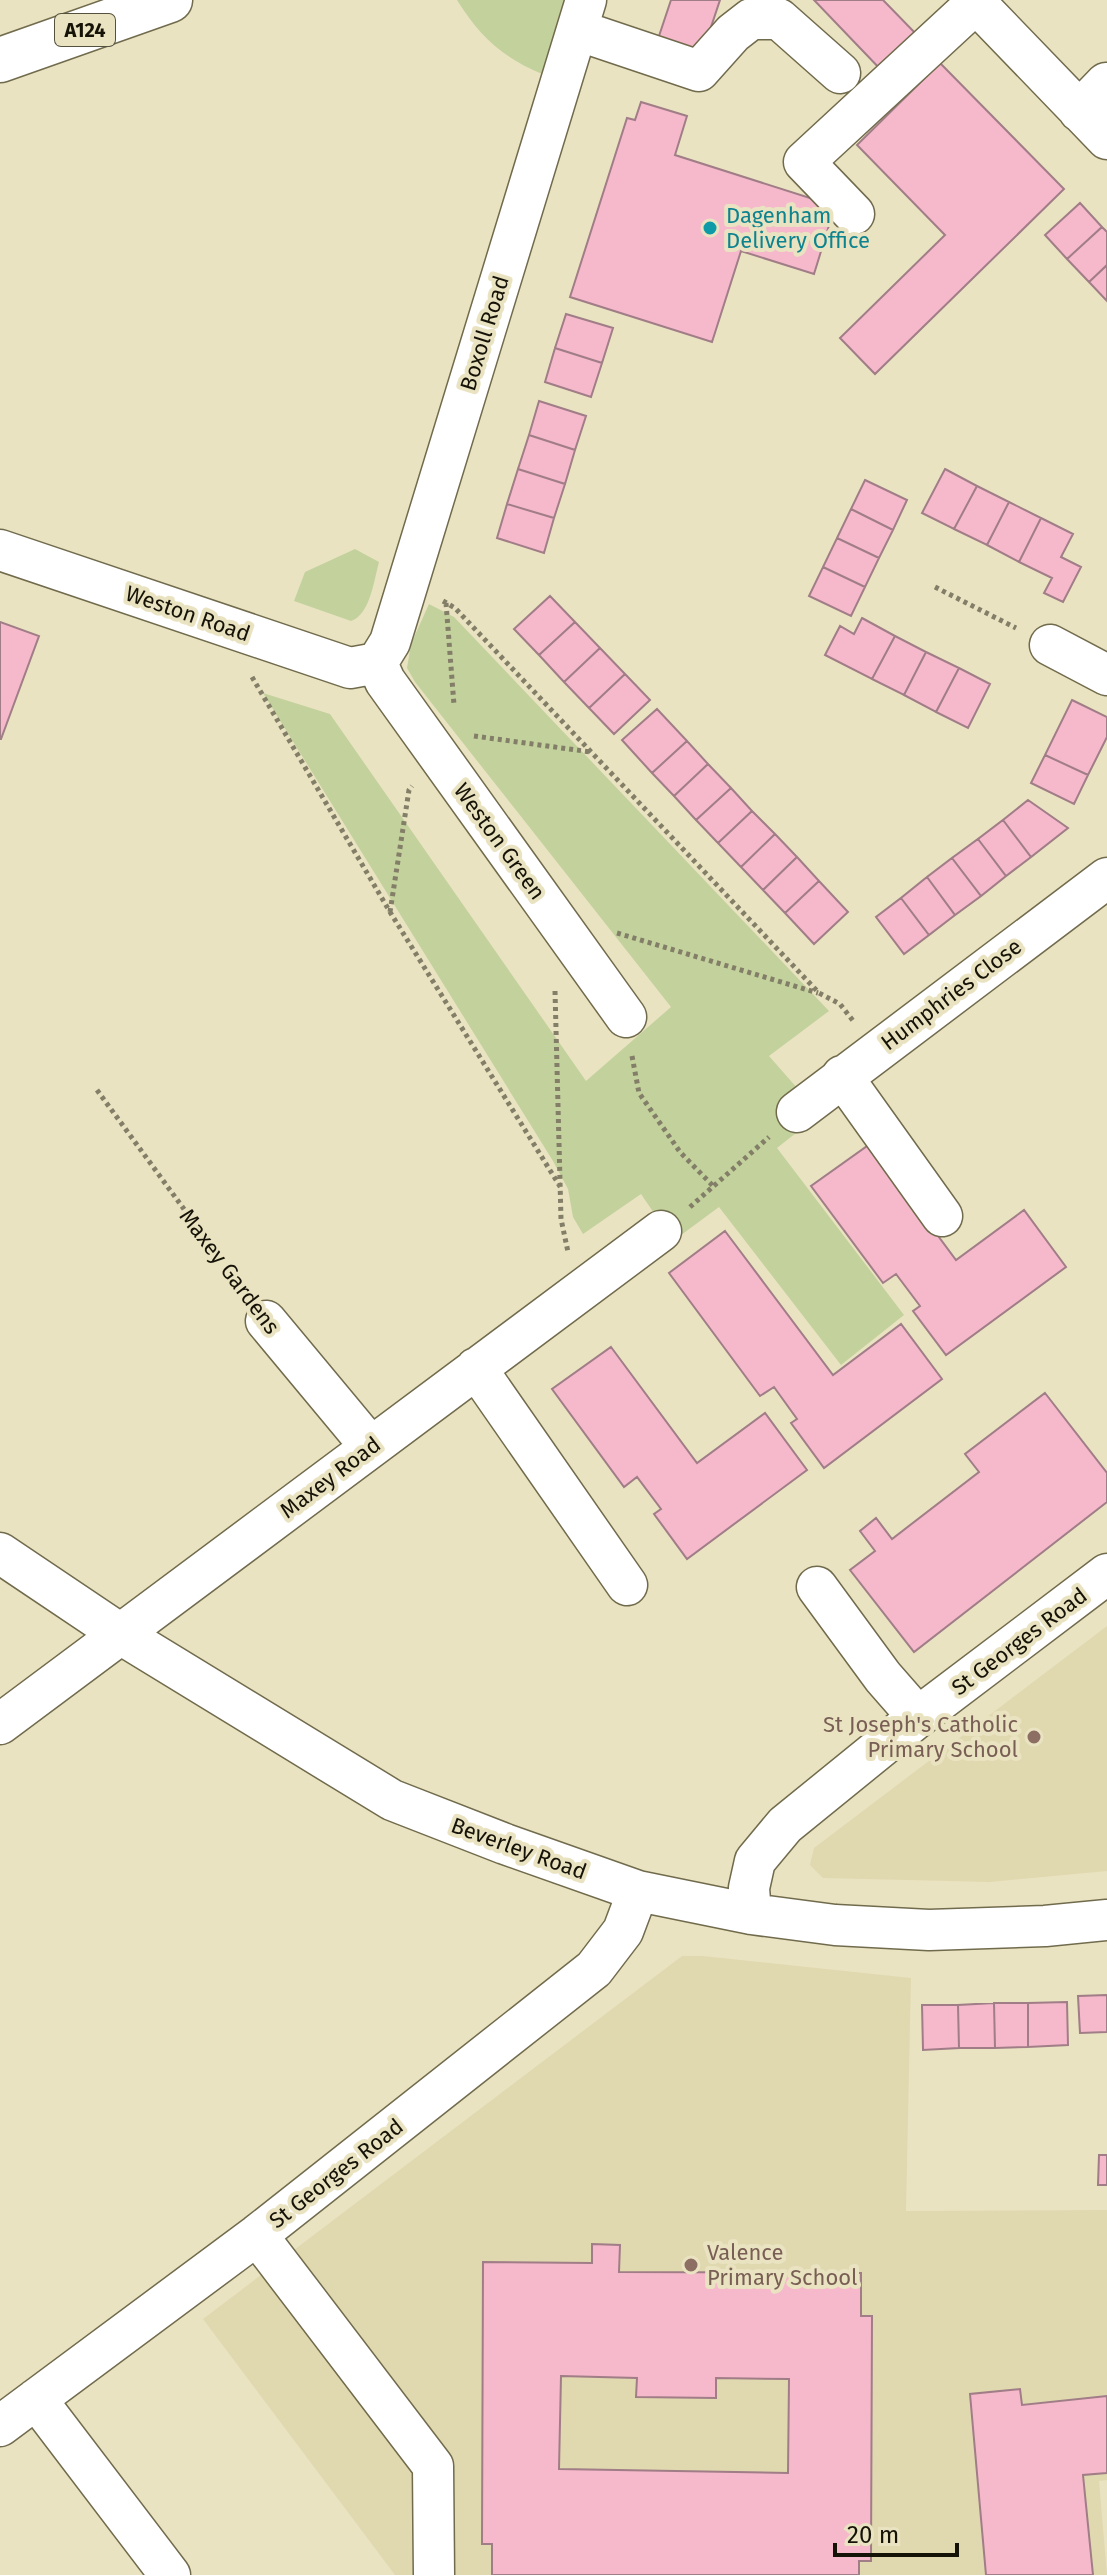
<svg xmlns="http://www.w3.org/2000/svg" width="1107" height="2575" viewBox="0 0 1107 2575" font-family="'Fira Sans',sans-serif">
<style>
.built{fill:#e0d8af}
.green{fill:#c3d19d}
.building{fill:#f5b9cb;stroke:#a07d87;stroke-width:2;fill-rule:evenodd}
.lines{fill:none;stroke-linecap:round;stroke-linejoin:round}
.minor-casing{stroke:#716b4d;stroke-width:43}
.major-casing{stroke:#716b4d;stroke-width:47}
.path{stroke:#837e67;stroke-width:5;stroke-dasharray:4 4;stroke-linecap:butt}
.minor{stroke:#fff;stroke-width:40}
.major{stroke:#fff;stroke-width:44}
.culture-dot{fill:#0f9aa8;stroke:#eae3c1;stroke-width:3}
.education-dot{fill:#8d6e63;stroke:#eae3c1;stroke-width:3}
.labels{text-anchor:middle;stroke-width:8;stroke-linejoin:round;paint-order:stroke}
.shield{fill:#eae3c1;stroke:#55513f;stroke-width:2}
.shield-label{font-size:20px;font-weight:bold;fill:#151207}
.culture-label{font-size:22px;fill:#0d838f;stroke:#eae3c1;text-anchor:start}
.street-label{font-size:22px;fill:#151207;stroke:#eae3c1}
.education-label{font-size:22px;fill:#785e54;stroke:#eae3c1;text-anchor:end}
</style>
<rect width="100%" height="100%" fill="#eae3c1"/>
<path class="built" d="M1107,1626v245l-117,11 -167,-4 -13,-13 4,-17z
M682,1956h21l208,22 -5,233 201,-1v270l-8,1 8,94h-712l-192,-256z"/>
<path class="green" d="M457,0h109l-24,74c-40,-17 -62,-37 -85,-74z
M355,549l24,13c-5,18 -9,53 -28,59l-57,-20 11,-29z
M429,604l25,13 375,394 -60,45 51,58 -43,34 127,167 -63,50 -122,-158 -46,34 -32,-47 -58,40 -10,-17 -5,-28 -15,-28 -290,-468 67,21 256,367 85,-74 -256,-325 -8,-14 4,-24z"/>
<path class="building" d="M671,0h49l-21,63 -44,-15z
M814,0h69l37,38 -36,35z
M940,63l124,126 -189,185 -35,-36 105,-103 -88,-90z
M641,102l46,14 -12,39 160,51 -21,68 -73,-23 -29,91 -142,-45 57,-179 8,2z
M1080,203l22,24 -35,32 -22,-24z
M1102,227l5,5v33l-18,17 -22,-23z
M1107,265v36l-18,-19z
M566,314l47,14 -11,35 -47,-15z
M555,348l47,15 -11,34 -46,-15z
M539,401l47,15 -11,34 -46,-15z
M529,435l46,15 -10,34 -47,-15z
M518,469l47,15 -11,34 -47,-14z
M945,469l32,17 -23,43 -32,-16z
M865,480l42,20 -14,30 -42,-21z
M977,486l32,16 -22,43 -33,-16z
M1009,502l32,16 -22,44 -32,-17z
M507,504l47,14 -10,35 -47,-15z
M851,509l42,21 -14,28 -42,-20z
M1041,518l32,16 -12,23 20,10 -18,35 -19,-9 8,-15 -33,-16z
M837,538l42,20 -14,29 -42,-20z
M823,567l42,20 -14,29 -42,-20z
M550,596l25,26 -36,33 -25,-26z
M862,618l33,18 -23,43 -47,-24 15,-29 14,8z
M0,622l39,14 -38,103h-1z
M575,622l25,26 -36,34 -25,-27z
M895,636l31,16 -22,43 -32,-16z
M600,648l25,26 -36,34 -25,-26z
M926,652l33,16 -23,44 -32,-17z
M959,668l31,16 -22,44 -32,-16z
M625,674l25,26 -36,34 -25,-26z
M1072,700l35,17v20l-19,38 -43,-20z
M657,709l30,32 -35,32 -30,-33z
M687,741l21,23 -34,32 -22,-23z
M1045,755l43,20 -14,29 -43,-21z
M708,764l23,24 -35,32 -22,-24z
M731,788l21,23 -34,32 -22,-23z
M1028,800l40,28 -37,29 -28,-37z
M752,811l23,23 -34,33 -23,-24z
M1003,820l28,37 -25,19 -28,-37z
M775,834l22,23 -34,33 -22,-23z
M978,839l28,37 -25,20 -29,-38z
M797,857l22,24 -34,32 -22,-23z
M952,858l29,38 -26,19 -28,-38z
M927,877l28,38 -26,20 -28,-37z
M819,881l29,31 -34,32 -29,-31z
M901,898l28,37 -25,19 -28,-37z
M870,1144l86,116 68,-50 42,57 -120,88 -33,-44 7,-5 -24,-32 -13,9 -72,-97z
M725,1231l108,144 68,-51 41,55 -118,89 -33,-45 6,-4 -23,-32 -14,9 -91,-123z
M611,1347l86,116 68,-50 42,57 -120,89 -33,-45 7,-5 -24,-32 -13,10 -72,-98z
M1045,1393l62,80v29l-193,150 -64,-82 25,-19 -15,-20 16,-13 16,21 87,-67 -14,-18z
M1107,1995v37l-27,1 -2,-37z
M1067,2002l1,43 -40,2v-44z
M994,2003l1,45h-36l-1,-43z
M994,2003h34v44l-33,1z
M922,2005h36l1,43 -36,2z
M1099,2155h8v30h-9z
M592,2244l28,1 -1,27 242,1v43h11l-1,245h-12v14h-367v-31h-10l1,-282 109,1zM561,2376l76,2 -1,19 80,1v-20l73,1 -1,94 -229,-4z
M1020,2389l2,16 85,-9v77l-24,2 10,100h-107l-16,-181z"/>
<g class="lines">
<defs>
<path id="minor" d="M973,0l134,139
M577,30l122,41 34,-38 18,-14h28l61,54
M1079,111l27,-28
M854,214l-50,-52 172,-159
M0,550l350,118 27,-5
M1050,645l57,30
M377,663l13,-21 196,-642
M377,663l8,18 241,336
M842,1076l100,140
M797,1112l310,-234
M266,1321l104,125
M476,1368l151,217
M0,1553l122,82 270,165 113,44 133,47 113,23 84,11 94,5 116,-4 62,-6
M817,1587l66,90 35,40
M0,1724l661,-493
M751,1914l-2,-26 6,-27 30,-36 133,-108 189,-143
M257,2235l176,231 1,109
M36,2399l134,176
M0,2426l257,-191 337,-266 29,-38 15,-40"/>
<path id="major" d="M0,60l170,-60"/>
</defs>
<use href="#minor" class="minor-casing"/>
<use href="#major" class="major-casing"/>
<path class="path" d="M935,587l81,41
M443,601l12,7 364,385 21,11 14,18
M446,603l8,102
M252,677l138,235 171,276
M474,736l117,16
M390,912l19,-122 3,-4
M617,933l201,60
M555,991l6,228 7,33
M632,1056l7,37 41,59 34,35
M97,1090l146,200
M690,1207l79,-70"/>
<use href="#minor" class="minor"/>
<use href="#major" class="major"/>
</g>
<circle class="culture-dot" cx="710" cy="228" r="8"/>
<g class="education-dot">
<circle cx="1034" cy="1737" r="8"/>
<circle cx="691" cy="2265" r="8"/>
</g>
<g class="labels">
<rect class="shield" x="55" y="14" width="60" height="32" rx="6"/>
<g class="shield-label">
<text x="85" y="37">A124</text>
</g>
<g class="culture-label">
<text x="726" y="223">Dagenham<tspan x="726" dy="25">Delivery Office</tspan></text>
</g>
<g class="street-label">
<text transform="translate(484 333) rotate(-73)" y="8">Boxoll Road</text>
<text transform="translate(188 613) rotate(19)" y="8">Weston Road</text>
<text transform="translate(500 841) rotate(54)" y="8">Weston Green</text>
<text transform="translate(951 994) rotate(-37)" y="8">Humphries Close</text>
<text transform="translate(230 1271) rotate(53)" y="8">Maxey Gardens</text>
<text transform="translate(330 1477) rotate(-37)" y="8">Maxey Road</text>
<text transform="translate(1019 1641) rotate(-37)" y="8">St Georges Road</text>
<text transform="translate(519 1848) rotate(20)" y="8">Beverley Road</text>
<text transform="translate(336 2173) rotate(-38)" y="8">St Georges Road</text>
</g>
<g class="education-label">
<text x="1018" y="1732">St Joseph's Catholic<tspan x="1018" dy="25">Primary School</tspan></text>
<text x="707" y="2260" text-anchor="start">Valence<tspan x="707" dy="25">Primary School</tspan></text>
</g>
</g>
<path d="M835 2543v12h122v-12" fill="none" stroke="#151207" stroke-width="4"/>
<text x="847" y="2543" font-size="24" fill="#151207" stroke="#eae3c1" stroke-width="6" paint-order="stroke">20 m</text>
</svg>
